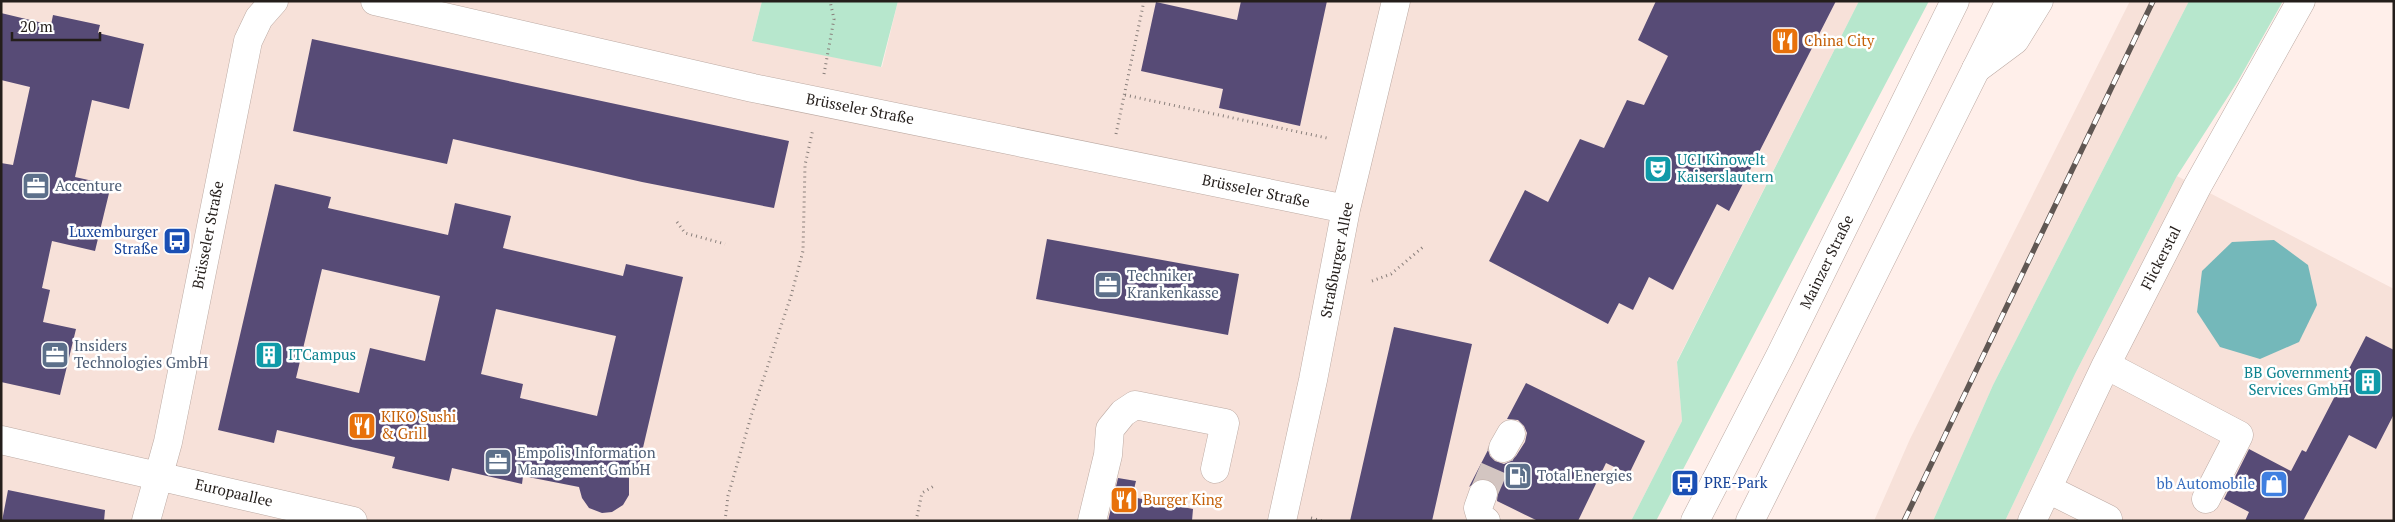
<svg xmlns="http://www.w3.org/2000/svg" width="2395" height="522" viewBox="0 0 2395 522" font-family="'PT Serif',serif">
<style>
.built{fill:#f7e1d9}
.green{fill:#b7e7cd}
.water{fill:#74b8ba}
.building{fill:#574b76;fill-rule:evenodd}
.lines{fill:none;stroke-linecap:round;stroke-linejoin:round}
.minor-tunnel{stroke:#d3c5c1;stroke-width:28;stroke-dasharray:28 14;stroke-linecap:butt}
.minor-casing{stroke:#bcaaa3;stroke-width:29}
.major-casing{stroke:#bcaaa3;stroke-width:29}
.path{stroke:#897f7b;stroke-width:3;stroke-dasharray:1 4;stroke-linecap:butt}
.minor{stroke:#fff;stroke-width:28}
.major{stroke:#fff;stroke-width:28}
.rail-casing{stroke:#605753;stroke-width:5.5}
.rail{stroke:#fff;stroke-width:4;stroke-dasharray:11;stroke-linecap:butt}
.labels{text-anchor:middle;stroke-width:5;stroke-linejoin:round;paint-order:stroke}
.food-label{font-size:15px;fill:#c56008;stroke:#fff;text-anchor:start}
.street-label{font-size:15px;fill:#241e1b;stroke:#fff}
.culture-label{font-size:15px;fill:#0d838f;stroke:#fff;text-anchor:start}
.service-label{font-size:15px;fill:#4e5e75;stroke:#fff;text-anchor:start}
.transit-label{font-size:15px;fill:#164399;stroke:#fff;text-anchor:end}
.shop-label{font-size:15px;fill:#366cbe;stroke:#fff;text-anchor:end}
</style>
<rect width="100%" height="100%" fill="#ffefea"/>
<path class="built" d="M1,1h761l-10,39 130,27 16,-66h961l-182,360 5,60 -51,100h-1630z
M2130,1h59l-196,384 -60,136h-59l36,-82z
M2177,176l217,113v232h-389l70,-147z"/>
<path class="green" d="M762,1h136l-17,66 -129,-26z
M1859,1h70l-273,520h-25l51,-100 -5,-59z
M2189,1h94l-45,80 -61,95 -102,198 -70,147h-72l60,-136z"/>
<path class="water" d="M2274,240l34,25 9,40 -18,37 -39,17 -40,-12 -23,-35 5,-41 30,-29z"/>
<path class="building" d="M1241,1h86l-27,125 -81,-18 4,-19 -82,-18 15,-69 81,18z
M1656,1h180l-107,210 -12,-7 -44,86 -24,-13 -16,33 -14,-7 -11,21 -119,-63 36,-71 23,12 32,-63 24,9 23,-48 17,5 24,-49 -30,-16z
M1,13l50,12 2,-10 47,10 -2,8 46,11 -15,65 -37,-9 -17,77 36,8 -16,66 -43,-10 -10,47 8,2 -7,32 33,7 -16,66 -59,-13v-219l12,2 17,-78 -29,-7z
M312,39l477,102 -15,67 -132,-26 -189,-43 -6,25 -154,-33z
M275,184l56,13 -3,11 120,27 7,-32 56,13 -8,32 120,28 3,-12 57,13 -45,192 -9,-2v28l-6,10 -11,7 -10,1 -13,-5 -7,-10 -3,-11 -56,-11 -1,8 -70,-16 -3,13 -57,-13 3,-11 -118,-27 -3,13 -56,-13zM322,269l118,27 -15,65 -55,-13 -11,45 -63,-15zM496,309l120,27 -19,80 -77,-18 3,-14 -42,-10z
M1047,239l192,35 -11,61 -192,-36z
M1394,327l78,17 -40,177h-82z
M2366,336l28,14v64l-18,35 -27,-14 -46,86h-58l4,-9 -25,-13 25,-50 42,22 11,-21 4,2z
M1526,383l119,58 -16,33 -23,-11 -28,58h-40l-41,-20 1,-10 -3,-7 -7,-5h-8l-11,8 19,-37 2,6 5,5 9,3 7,-3 5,-5 9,-14 2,-9 -3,-7 -6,-6 -11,-1z
M1118,478l18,3 -4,16 61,12 -1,12h-84z
M8,490l97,20 -1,11h-102z"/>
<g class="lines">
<path class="minor-tunnel" d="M1483,494l20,-46"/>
<defs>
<path id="minor" d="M375,1l378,87 593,121
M1976,69l39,-29 24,-39
M2106,365l133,70 -33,64
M1,440l352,81
M1503,448l8,-14
M2048,489l60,30 -1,2
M1483,494l-5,14 3,10 5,3
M146,521l22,-79 80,-401 11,-23 15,-17
M1092,521l16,-66 2,-26 13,-16 12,-8 90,18 -10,46
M1282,521l31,-141 33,-171 50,-208
M2032,521l74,-156 91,-178 104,-186"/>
<path id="major" d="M1695,521l85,-165 175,-355
M1750,521l260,-520"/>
</defs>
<use href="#minor" class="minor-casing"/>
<use href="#major" class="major-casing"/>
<path class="path" d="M824,74l10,-55 -4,-18
M1125,95l202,43
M1116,134l28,-133
M677,222l8,11 40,11
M1372,281l19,-7 32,-27
M1311,518l11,3
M725,521l3,-25 24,-83 39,-117 12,-45 2,-86 8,-36
M916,521l6,-28 12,-7"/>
<use href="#minor" class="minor"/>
<use href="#major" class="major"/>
<defs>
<path id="rail" d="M1904,521l249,-520"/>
</defs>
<use href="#rail" class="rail-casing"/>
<use href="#rail" class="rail"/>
</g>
<defs>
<symbol id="restaurant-square" viewBox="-11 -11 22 22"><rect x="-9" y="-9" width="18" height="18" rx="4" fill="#e8710a" stroke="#fff"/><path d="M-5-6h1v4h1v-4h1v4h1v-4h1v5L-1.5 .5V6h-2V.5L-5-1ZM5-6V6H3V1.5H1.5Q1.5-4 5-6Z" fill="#fff"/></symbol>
<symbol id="theatre-square" viewBox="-11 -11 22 22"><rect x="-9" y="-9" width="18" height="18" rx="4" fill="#0f9aa8" stroke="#fff"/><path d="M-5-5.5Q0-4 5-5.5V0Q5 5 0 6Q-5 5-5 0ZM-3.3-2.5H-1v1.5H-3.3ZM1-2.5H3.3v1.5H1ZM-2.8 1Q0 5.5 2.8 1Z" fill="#fff"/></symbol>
<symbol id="office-square" viewBox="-11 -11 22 22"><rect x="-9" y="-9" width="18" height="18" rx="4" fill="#5c6f8a" stroke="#fff"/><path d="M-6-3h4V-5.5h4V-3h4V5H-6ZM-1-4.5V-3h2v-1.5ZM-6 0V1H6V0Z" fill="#fff"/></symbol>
<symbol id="bus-square" viewBox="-11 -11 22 22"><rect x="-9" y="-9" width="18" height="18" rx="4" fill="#1a4fb4" stroke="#fff"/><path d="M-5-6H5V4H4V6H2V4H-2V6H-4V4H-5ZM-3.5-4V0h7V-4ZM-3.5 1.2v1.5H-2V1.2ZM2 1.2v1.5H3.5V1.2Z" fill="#fff"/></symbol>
<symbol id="building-square" viewBox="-11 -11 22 22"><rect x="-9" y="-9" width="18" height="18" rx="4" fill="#0f9aa8" stroke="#fff"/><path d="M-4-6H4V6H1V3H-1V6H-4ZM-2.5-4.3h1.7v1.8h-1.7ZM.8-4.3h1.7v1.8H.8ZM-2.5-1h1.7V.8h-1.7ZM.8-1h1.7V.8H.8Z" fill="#fff"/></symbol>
<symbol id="fuel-square" viewBox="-11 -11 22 22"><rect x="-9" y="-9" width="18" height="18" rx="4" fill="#5c6f8a" stroke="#fff"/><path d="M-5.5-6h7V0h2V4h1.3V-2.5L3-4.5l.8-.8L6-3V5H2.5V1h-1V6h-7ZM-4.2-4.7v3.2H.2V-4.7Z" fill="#fff"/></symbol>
<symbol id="shop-square" viewBox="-11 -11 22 22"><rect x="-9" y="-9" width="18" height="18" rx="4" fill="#3f7fe0" stroke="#fff"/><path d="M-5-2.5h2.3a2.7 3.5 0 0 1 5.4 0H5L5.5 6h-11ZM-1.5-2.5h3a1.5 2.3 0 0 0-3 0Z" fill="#fff"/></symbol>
</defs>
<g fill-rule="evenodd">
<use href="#restaurant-square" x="1769" y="25" width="32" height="32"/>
<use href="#theatre-square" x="1642" y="153" width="32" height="32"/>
<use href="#office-square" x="20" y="170" width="32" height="32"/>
<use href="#bus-square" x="161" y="225" width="32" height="32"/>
<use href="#office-square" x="1092" y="269" width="32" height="32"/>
<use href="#office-square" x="39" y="339" width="32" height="32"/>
<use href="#building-square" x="253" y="339" width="32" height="32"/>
<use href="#building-square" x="2352" y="366" width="32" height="32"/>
<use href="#restaurant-square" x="346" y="410" width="32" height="32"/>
<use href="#office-square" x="482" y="446" width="32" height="32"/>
<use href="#fuel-square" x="1502" y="460" width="32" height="32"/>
<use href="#bus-square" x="1669" y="467" width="32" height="32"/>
<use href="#shop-square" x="2258" y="468" width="32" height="32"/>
<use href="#restaurant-square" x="1108" y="484" width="32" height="32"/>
</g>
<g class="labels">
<g class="food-label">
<text x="1804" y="46">China City</text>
<text x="381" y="422">KIKO Sushi<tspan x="381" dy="17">&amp; Grill</tspan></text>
<text x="1143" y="505">Burger King</text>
</g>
<g class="street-label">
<text transform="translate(860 109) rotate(11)" y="5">Brüsseler Straße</text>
<text transform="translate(1256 191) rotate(12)" y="5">Brüsseler Straße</text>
<text transform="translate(208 235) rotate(-79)" y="5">Brüsseler Straße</text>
<text transform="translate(2161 258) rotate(-63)" y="5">Flickerstal</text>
<text transform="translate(1337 260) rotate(-79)" y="5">Straßburger Allee</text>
<text transform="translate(1827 262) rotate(-64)" y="5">Mainzer Straße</text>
<text transform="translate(234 493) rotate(13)" y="5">Europaallee</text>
</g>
<g class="culture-label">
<text x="1677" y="165">UCI Kinowelt<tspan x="1677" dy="17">Kaiserslautern</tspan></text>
<text x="288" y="360">ITCampus</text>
<text x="2349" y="378" text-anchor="end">BB Government<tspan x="2349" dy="17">Services GmbH</tspan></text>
</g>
<g class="service-label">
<text x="55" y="191">Accenture</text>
<text x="1127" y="281">Techniker<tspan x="1127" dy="17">Krankenkasse</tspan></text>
<text x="74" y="351">Insiders<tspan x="74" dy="17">Technologies GmbH</tspan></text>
<text x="517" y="458">Empolis Information<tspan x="517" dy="17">Management GmbH</tspan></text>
<text x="1537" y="481">Total Energies</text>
</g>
<g class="transit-label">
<text x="158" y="237">Luxemburger<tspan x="158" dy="17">Straße</tspan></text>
<text x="1704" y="488" text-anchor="start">PRE-Park</text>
</g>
<g class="shop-label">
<text x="2255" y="489">bb Automobile</text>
</g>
</g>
<rect width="2395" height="522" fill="none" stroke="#241e1b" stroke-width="5"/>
<path d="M12 32v8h88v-8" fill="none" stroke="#241e1b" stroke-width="2.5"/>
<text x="20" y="32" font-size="15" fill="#241e1b" stroke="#ffffff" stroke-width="4" paint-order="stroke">20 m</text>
</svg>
